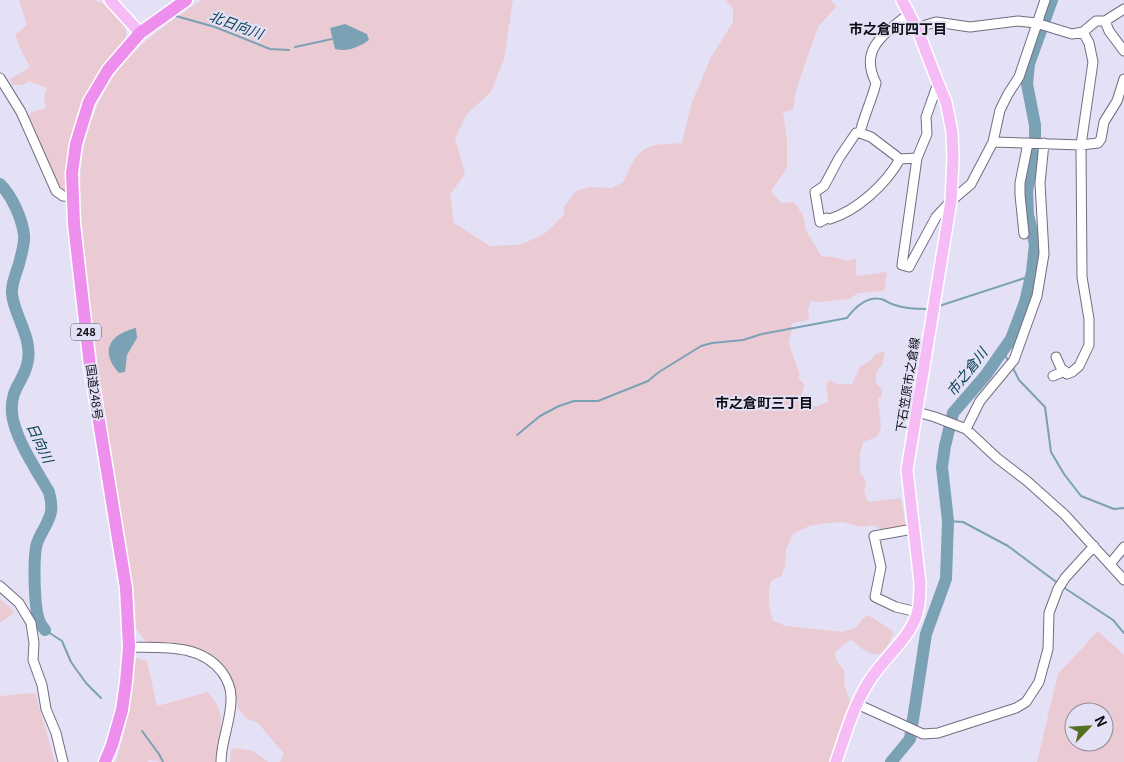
<svg xmlns="http://www.w3.org/2000/svg" width="1124" height="762" viewBox="0 0 1124 762" font-family="Georgia,'Noto Sans JP',serif">
<style>
.green{fill:#ebcbd3;fill-rule:evenodd}
.water{fill:#7ba2b4}
.lines{fill:none;stroke-linecap:round;stroke-linejoin:round}
.stream{stroke:#7ba2b4;stroke-width:2}
.river{stroke:#7ba2b4;stroke-width:12}
.minor-casing{stroke:#726e81;stroke-width:11}
.major-casing{stroke:#fff;stroke-width:14}
.highway-casing{stroke:#fff;stroke-width:15}
.minor{stroke:#fff;stroke-width:9}
.major{stroke:#f5bcf5;stroke-width:11}
.highway{stroke:#ee8fee;stroke-width:12}
.labels{text-anchor:middle;stroke-width:4;stroke-linejoin:round;paint-order:stroke}
.shield{fill:#e4e0f5;stroke:#504e59;stroke-width:1}
.shield-label{font-size:11px;font-weight:bold;fill:#100f16}
.street-label{font-size:12px;fill:#100f16;stroke:#e4e0f5}
.water-label{font-size:14px;font-style:italic;fill:#003a4d;stroke:#e4e0f5}
.neighbourhood-label{font-size:14px;font-weight:bold;fill:#100f16;stroke:#e4e0f5}
</style>
<rect width="100%" height="100%" fill="#e4e0f5"/>
<path class="green" d="M19,0h76l11,5 20,20v16l-57,113 -3,35 -3,2c-15,-21 -28,-49 -34,-75l3,-4 14,-4 -2,-12 3,-8 -18,-7 -6,4h-11l-2,-6 20,-12 -10,-19 -5,-13 12,-10z
M201,0h312l-9,59 -13,33 -24,22 -12,24 10,36 -15,21 4,28 36,23 27,-1 8,-2 20,-10 19,-18v-8l12,-16 14,-4 22,1 11,-6c5,-10 10,-24 19,-31 9,-8 29,-7 40,-8l9,-38 19,-46 23,-37v-13l-7,-9h104l7,6 -19,21 -22,63 -3,20 -10,2 4,27v29l-16,23 10,12 13,-1 9,13 3,15 15,26 16,2 10,3 9,-3v18l31,-4 -3,19 -26,2 -9,6 -30,3 -8,-1 -3,8 1,11 -17,3 -1,11 -3,7 11,31v7l5,5 -2,10 10,12h7l9,-4 -2,-18 4,-4 7,4h15l8,-17 11,-7 5,-6 9,-3 -3,14c-6,5 -7,12 -6,19l6,5v7l-4,3 3,28 -4,10 -14,5 -3,12v19c6,5 7,10 4,18l4,11 33,-4 5,29 -23,3 -10,-5 -12,2 -18,-5 -15,1 -19,3 -16,8 -7,16 -1,16 -4,10 -10,5c-4,13 -2,27 2,40l13,5 56,6 14,-4 7,-10 6,-3 25,17c-13,31 -20,26 -43,8l-8,5 -8,8 1,7 8,10 1,18 6,15 -22,59h-549l4,-8 -26,-31 -11,-4 -9,-11 -6,-30 -12,-16 -12,-10 -13,-5 -49,-5 -10,-13 -1,-27c-13,-81 -27,-161 -38,-242 -6,-38 -10,-75 -13,-113 -4,-45 -9,-90 10,-133 7,-18 18,-38 31,-52 19,-23 52,-45 76,-62z
M0,599l15,13 -15,11z
M1098,631l26,24v107h-87l21,-88zM1074,712h30v30h-30z
M136,658l11,3 10,45 51,-14c24,29 8,39 9,70h-56l-10,-2 -4,2h-31l10,-37z
M35,693l20,69h-55v-66z
M236,748l17,3 15,11h-38l1,-12z"/>
<path class="water" d="M345,24l22,10 2,6c-10,7 -21,12 -34,9l-5,-21z
M136,328l1,10 -10,17 -2,17 -6,1c-20,-22 -9,-39 17,-45z"/>
<g class="lines">
<path class="stream" d="M176,16l39,11 55,22 19,1
M295,47l37,-8
M939,306l92,-30
M1003,352l6,10
M1012,366l7,14 26,27 6,45 13,22 17,22 33,13 10,-1
M517,435l23,-19 19,-10 15,-5h24l50,-20 11,-9 42,-26 11,-3 31,-3 19,-6 85,-16c8,-11 22,-24 37,-18 4,2 7,4 11,5 10,4 21,4 32,4
M948,521l15,1 45,24 51,38
M1063,587l50,33 11,13
M45,630l17,11 9,21 15,21 15,15
M142,731l17,23 4,8"/>
<path class="river" d="M0,184c12,12 22,34 24,51 1,9 -3,20 -5,29 -3,10 -8,20 -7,30 2,21 20,43 16,66 -3,22 -18,26 -16,53 2,24 25,58 37,79 7,25 -3,29 -12,51 -4,13 -3,64 2,77 1,4 4,7 6,10
M891,762l19,-23 16,-105 20,-55 2,-58 -6,-54 3,-21 8,-33 32,-37 26,-37 14,-37 7,-30 3,-28 -7,-29 -1,-24 8,-40v-26l-8,-41 2,-20 23,-64"/>
<defs>
<path id="minor" d="M910,13c-24,20 -52,35 -34,70 -4,17 -12,32 -16,50h-4l-17,25 -15,28 -9,6 5,30 7,-4 3,1c28,-9 56,-35 70,-60l17,-1
M1105,21l4,10 15,20
M918,31l8,-6 10,-3 34,5 48,-6 18,2 36,11 11,-2 13,-11h9l19,-12
M0,78l21,34 35,79 7,5 9,1
M938,83l-12,34 1,17 -10,24 -15,107 7,2 27,-50 15,-16 20,-17 22,-42 7,-32 8,-16 11,-17 26,-77
M860,133l11,4 29,22
M993,142l88,3 17,-2 3,-4 3,-17 13,-21 7,-22
M1024,234l-4,-39v-12l8,-40
M1056,357l5,11 6,6 5,-2 7,-6 10,-21v-26l-7,-42 -1,-132 12,-83 -4,-19 -6,-11
M1053,376l12,-5
M917,412l18,5 31,12 31,29 30,23 38,34 59,65
M966,429l14,-28 34,-41 23,-64 7,-42 -4,-71 4,-40
M913,529l-39,7 7,31 -6,30 21,10 21,5
M1110,564l14,-17
M0,586l19,17 12,20 3,20 -1,17 9,25 4,24 10,24 7,29
M129,647c32,1 71,-4 93,25 5,7 9,16 9,25 1,22 -10,43 -10,65
M857,704l66,30 15,-1 78,-25 10,-6 13,-20 9,-33 1,-36 9,-24 7,-11 29,-32"/>
<path id="major" d="M110,0l30,33
M836,762c9,-26 17,-55 32,-79 14,-24 41,-43 49,-69 3,-10 3,-21 3,-31l-13,-113 44,-269 2,-42 -1,-27 -6,-30 -8,-19 -20,-52 -16,-31"/>
<path id="highway" d="M105,762l7,-17 10,-35 4,-28 3,-35 -3,-59 -36,-222 -16,-142 -2,-51 4,-29 13,-42 19,-32 32,-37 46,-33"/>
</defs>
<use href="#minor" class="minor-casing"/>
<use href="#major" class="major-casing"/>
<use href="#highway" class="highway-casing"/>
<use href="#minor" class="minor"/>
<use href="#major" class="major"/>
<use href="#highway" class="highway"/>
</g>
<g class="labels">
<rect class="shield" x="71" y="323.5" width="30" height="17" rx="4"/>
<g class="shield-label">
<text x="86" y="336">248</text>
</g>
<g class="street-label">
<text transform="translate(908 385) rotate(-81)" y="4">下石笠原市之倉線</text>
<text transform="translate(94 392) rotate(82)" y="4">国道248号</text>
</g>
<g class="water-label">
<text transform="translate(236 25) rotate(20)" y="5">北日向川</text>
<text transform="translate(967 372) rotate(-52)" y="5">市之倉川</text>
<text transform="translate(40 443) rotate(65)" y="5">日向川</text>
</g>
<g class="neighbourhood-label">
<text x="898" y="34">市之倉町四丁目</text>
<text x="764" y="408">市之倉町三丁目</text>
</g>
</g>
<g transform="translate(1089 727) rotate(65)"><circle r="24" fill="#e4e0f5" stroke="#8f8c9c"/>
<path d="M0-4L9 19L0 12L-9 19Z" fill="#557022"/>
<text y="-8" font-size="14" font-weight="bold" text-anchor="middle" fill="#100f16">N</text>
</g>
</svg>
